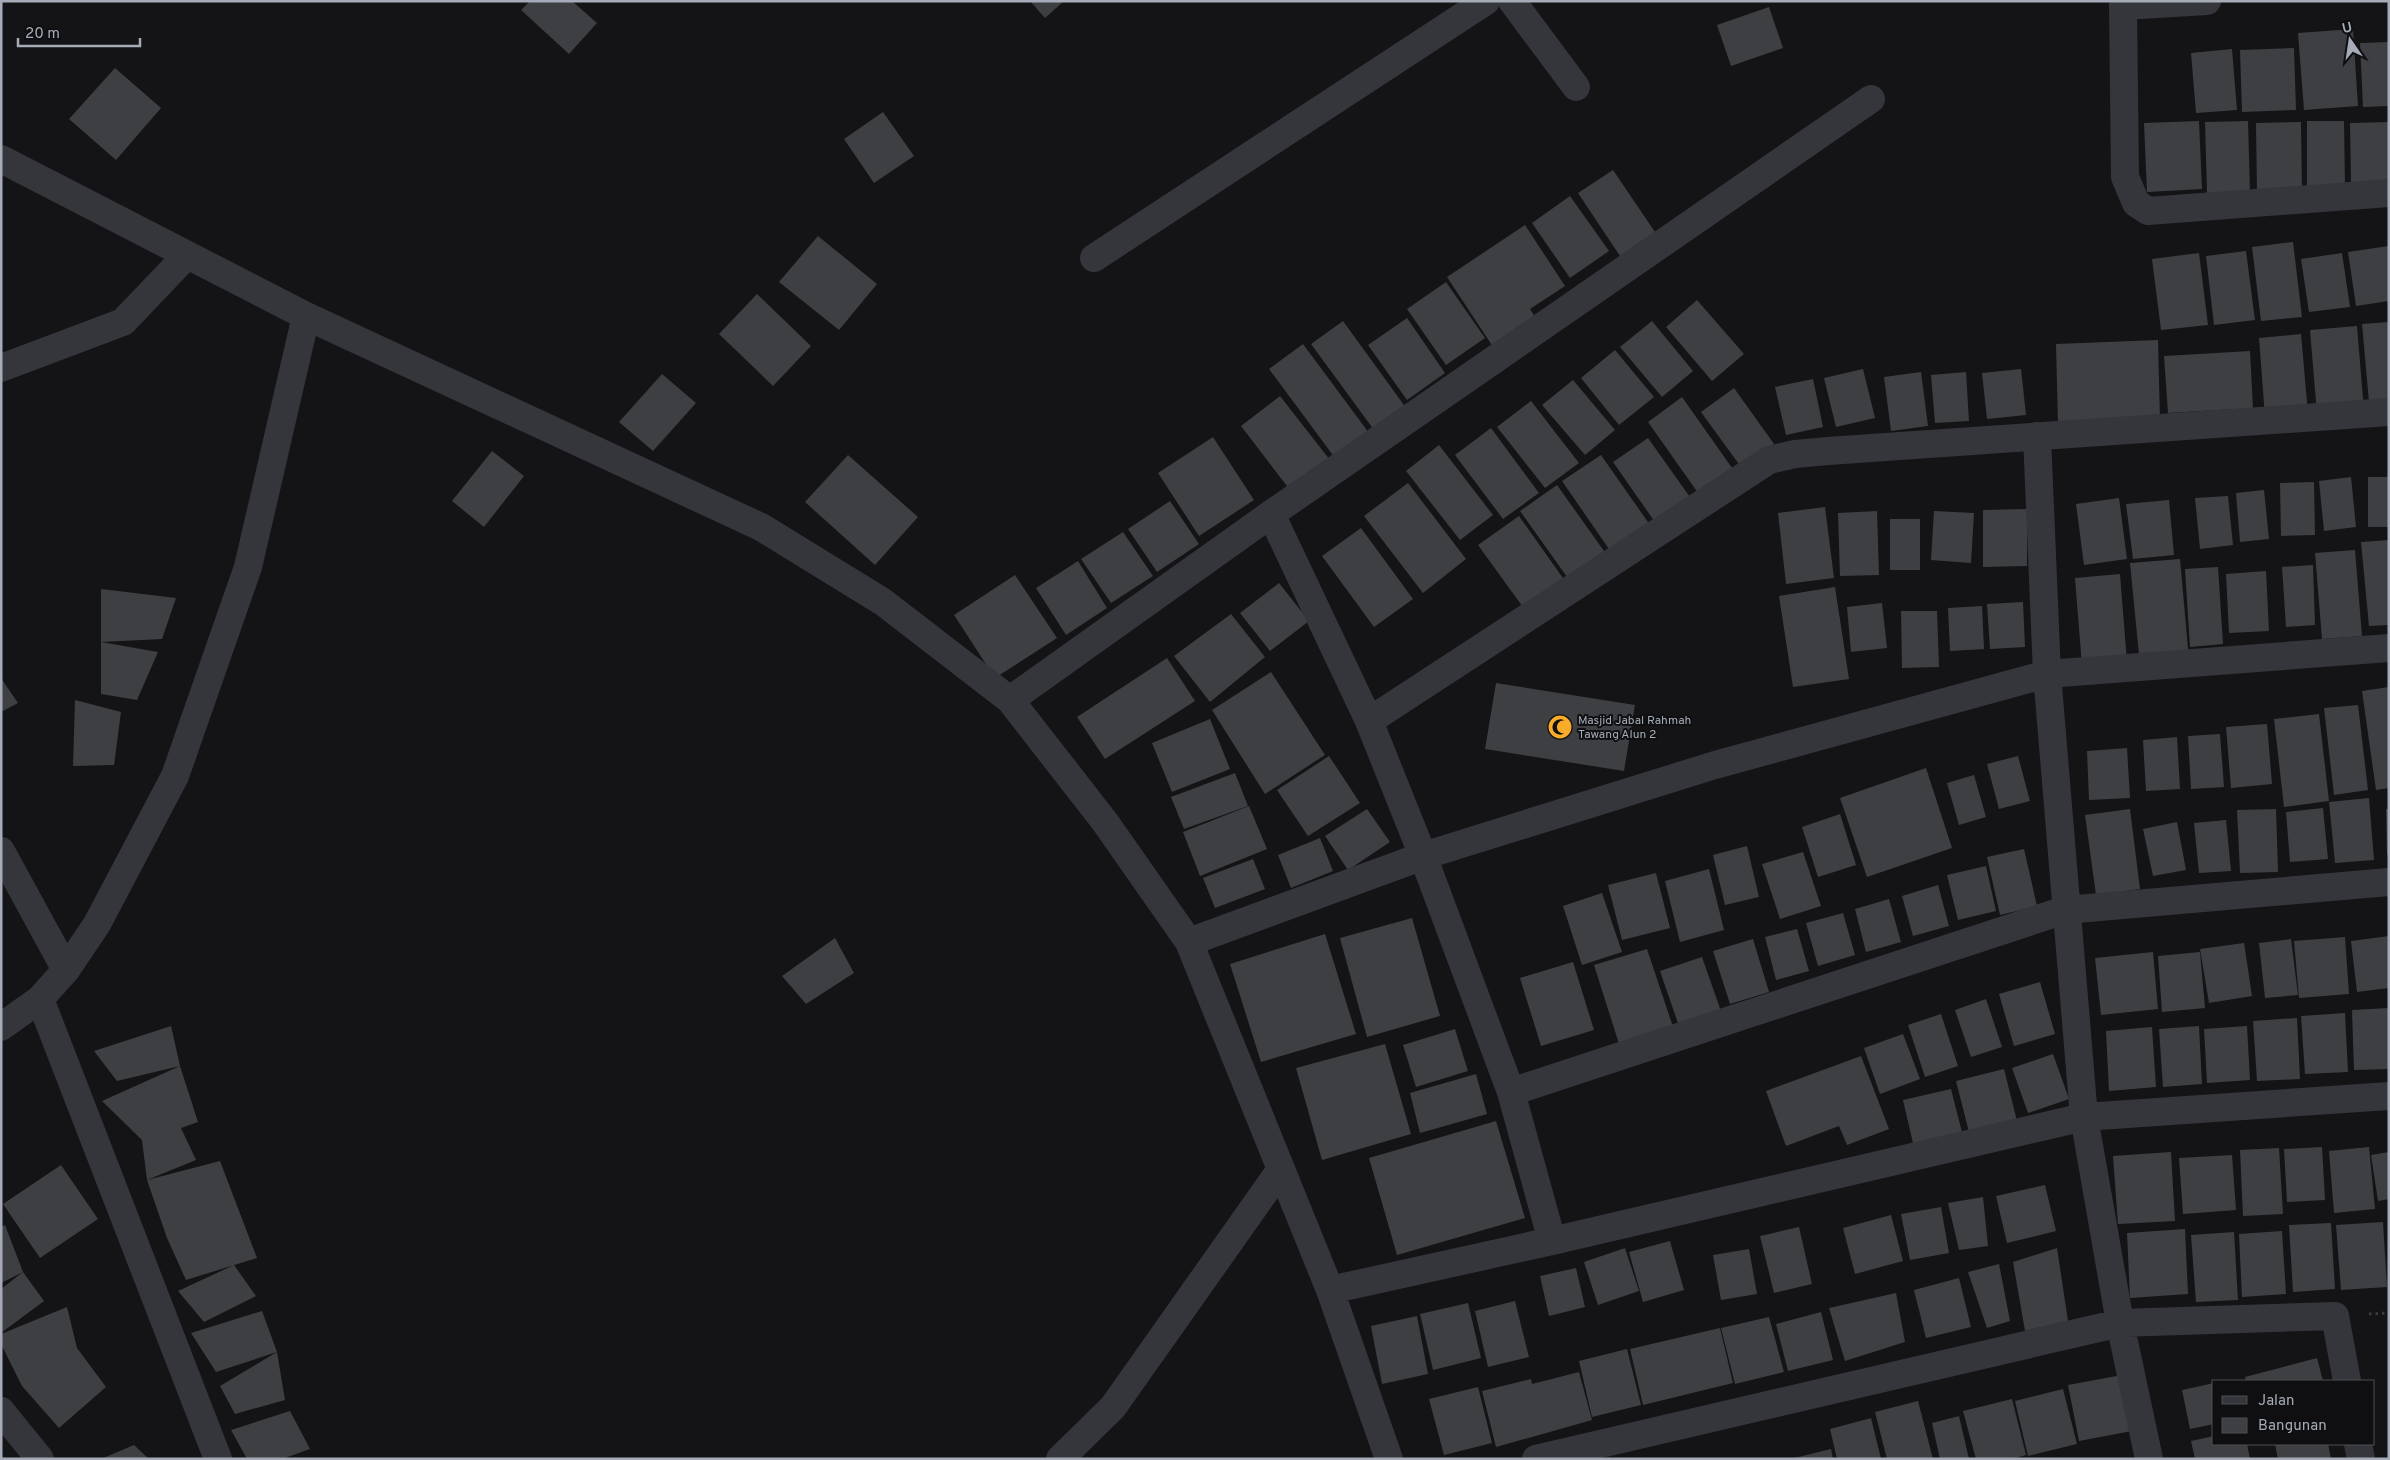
<svg xmlns="http://www.w3.org/2000/svg" width="2390" height="1460" font-family="Overpass,sans-serif">
  <rect width="100%" height="100%" fill="#141416"/>
  <!-- building -->
  <path fill="#3e3f43" d="M530 1H572L597 23 569 54 521 10Z
    M1030 1H1064L1045 18Z
    M1769 7 1783 48 1731 66 1717 25Z
    M2353 29 2358 106 2304 110 2298 33Z
    M2389 42V106L2363 107 2360 43Z
    M2294 48 2296 110 2242 112 2240 50Z
    M2232 49 2237 110 2196 113 2191 53Z
    M115 68 161 108 116 160 69 119Z
    M883 112 914 156 874 183 844 139Z
    M2199 121 2202 189 2147 192 2144 123Z
    M2248 121 2250 193 2207 194 2205 122Z
    M2307 121H2344L2345 186 2307 187Z
    M2301 122 2302 193H2257L2256 123Z
    M2389 122V183L2351 184 2350 123Z
    M1613 170 1655 232 1620 256 1578 193Z
    M1570 196 1609 251 1570 278 1532 223Z
    M1525 225 1565 286 1530 309 1540 325 1497 353 1447 277Z
    M818 236 877 284 839 330 779 282Z
    M2293 242 2302 317 2261 321 2252 247Z
    M2389 246V301L2356 306 2348 252Z
    M2246 251 2255 320 2214 325 2206 256Z
    M2199 253 2208 325 2161 330 2152 259Z
    M2342 253 2350 307 2309 312 2301 259Z
    M1446 282 1485 338 1446 365 1407 309Z
    M757 294 811 346 773 386 719 334Z
    M1697 300 1744 354 1712 381 1666 327Z
    M1407 318 1445 373 1407 400 1368 345Z
    M1343 321 1409 412 1377 434 1311 344Z
    M1652 321 1693 371 1662 397 1620 347Z
    M2389 322V400L2369 402 2362 324Z
    M2357 326 2364 411 2317 414 2310 330Z
    M2301 334 2308 413 2265 417 2259 338Z
    M2158 340 2160 420 2058 424 2056 344Z
    M1303 344 1369 433 1335 458 1269 369Z
    M1615 350 1654 397 1619 425 1581 378Z
    M2250 351 2253 408 2168 413 2164 356Z
    M1863 369 1875 418 1836 427 1824 378Z
    M2021 369 2026 415 1987 419 1982 373Z
    M1921 372 1928 426 1891 431 1884 377Z
    M1966 372 1969 421 1935 423 1931 375Z
    M662 374 696 403 653 451 619 422Z
    M1813 379 1823 427 1786 435 1775 387Z
    M1573 380 1615 430 1585 455 1542 405Z
    M1734 388 1774 444 1741 467 1701 412Z
    M1280 396 1330 460 1290 490 1241 426Z
    M1682 397 1737 475 1703 500 1648 422Z
    M1531 401 1579 463 1545 488 1497 427Z
    M1491 428 1539 493 1503 519 1455 455Z
    M1213 437 1254 500 1199 536 1158 473Z
    M1648 438 1692 500 1657 525 1613 462Z
    M1439 445 1493 515 1460 540 1406 471Z
    M492 451 524 476 484 527 452 501Z
    M848 455 918 517 875 565 805 502Z
    M1601 455 1650 525 1611 552 1562 481Z
    M2351 477 2356 527 2324 531 2319 481Z
    M2368 477H2389V527H2368Z
    M2314 482 2315 535 2281 536 2280 483Z
    M1408 483 1466 559 1423 593 1364 516Z
    M1557 485 1609 558 1572 584 1520 511Z
    M2264 490 2269 539 2240 542 2236 493Z
    M2228 496 2233 545 2200 549 2195 498Z
    M2119 498 2127 559 2084 565 2076 504Z
    M2169 500 2174 555 2133 559 2126 504Z
    M1170 501 1199 544 1157 572 1128 529Z
    M1825 507 1834 578 1786 584 1778 513Z
    M2027 509V566L1983 567V510Z
    M1877 511 1879 575 1840 576 1838 513Z
    M1934 511 1974 513 1971 563 1931 560Z
    M1519 516 1565 581 1525 610 1478 545Z
    M1890 519H1920V570H1890Z
    M1361 528 1413 599 1374 627 1322 556Z
    M1123 532 1153 576 1111 603 1081 559Z
    M2389 540V625L2369 626 2361 542Z
    M2355 550 2362 636 2322 639 2315 553Z
    M2180 559 2189 660 2140 665 2130 563Z
    M1078 561 1107 608 1066 635 1036 588Z
    M2313 565 2315 625 2286 627 2282 567Z
    M2218 567 2223 644 2190 647 2185 569Z
    M2266 571 2269 631 2229 633 2226 574Z
    M2120 574 2127 662 2082 666 2075 578Z
    M1015 575 1057 638 995 678 954 615Z
    M1279 583 1309 621 1270 651 1240 613Z
    M1835 587 1849 679 1793 687 1779 596Z
    M101 589 176 598 162 639 101 642Z
    M2023 602 2025 647 1990 649 1987 604Z
    M1882 603 1887 648 1851 652 1847 607Z
    M1982 606 1984 649 1950 651 1948 608Z
    M1901 611H1937L1939 667 1902 668Z
    M1231 614 1265 657 1210 702 1174 656Z
    M101 642 158 652 137 700 101 694Z
    M1167 658 1195 701 1105 759 1077 717Z
    M1271 672 1325 755 1265 794 1212 710Z
    M1 678 18 703 1 712Z
    M1496 683 1635 705 1624 771 1485 749Z
    M2389 687V788L2376 790 2362 691Z
    M75 700 121 712 114 765 73 766Z
    M2358 705 2368 790 2334 795 2324 708Z
    M2319 714 2329 801 2284 807 2274 719Z
    M1210 719 1230 769 1172 792 1152 743Z
    M2267 724 2272 784 2231 788 2226 727Z
    M2220 734 2224 787 2191 789 2188 736Z
    M2177 737 2180 789 2146 791 2143 740Z
    M2127 748 2130 798 2089 800 2087 751Z
    M1329 756 1360 803 1308 836 1277 790Z
    M2018 756 2030 801 1999 809 1987 764Z
    M1926 768 1952 848 1867 877 1840 798Z
    M1235 773 1248 806 1184 829 1171 797Z
    M1974 775 1986 817 1959 825 1947 783Z
    M2369 798 2374 860 2335 863 2329 802Z
    M1249 806 1267 849 1200 876 1183 832Z
    M2323 808 2328 859 2290 862 2286 812Z
    M1367 809 1390 842 1348 870 1325 836Z
    M2130 809 2140 889 2096 895 2085 815Z
    M2276 809 2278 872 2240 873 2237 810Z
    M2386 809H2389V855H2387Z
    M1840 814 1856 865 1818 877 1802 827Z
    M2226 820 2231 871 2199 873 2194 823Z
    M2177 822 2186 870 2153 876 2143 829Z
    M1320 838 1333 871 1291 888 1278 855Z
    M1747 846 1759 897 1725 905 1713 855Z
    M2024 849 2037 906 2000 915 1987 857Z
    M1803 852 1821 906 1780 919 1762 864Z
    M1253 859 1265 889 1215 908 1203 878Z
    M1986 866 1996 911 1958 920 1947 875Z
    M1709 869 1724 930 1680 942 1665 881Z
    M1656 873 1670 928 1622 940 1608 885Z
    M1938 885 1949 926 1913 936 1902 896Z
    M1602 893 1622 952 1582 965 1563 906Z
    M1889 899 1901 942 1866 952 1855 909Z
    M1843 913 1855 955 1818 966 1806 923Z
    M1412 918 1440 1016 1367 1037 1340 938Z
    M1797 929 1809 971 1776 980 1765 937Z
    M1325 934 1356 1034 1261 1062 1230 964Z
    M2389 936V988L2357 992 2351 941Z
    M2345 937 2349 994 2299 998 2294 941Z
    M835 938 854 973 806 1004 782 976Z
    M1753 939 1769 992 1730 1004 1713 951Z
    M2291 939 2298 995 2265 998 2259 943Z
    M2244 943 2252 996 2209 1003 2200 949Z
    M1647 949 1674 1030 1620 1047 1594 965Z
    M2153 952 2158 1009 2101 1015 2095 958Z
    M2200 952 2205 1008 2162 1012 2158 956Z
    M1702 957 1723 1017 1681 1032 1660 971Z
    M1573 962 1594 1030 1541 1046 1520 978Z
    M2040 982 2055 1034 2014 1046 1999 994Z
    M1986 999 2002 1047 1971 1057 1955 1010Z
    M2389 1008V1069L2354 1070 2352 1010Z
    M2345 1013 2348 1072 2305 1074 2301 1016Z
    M1941 1014 1958 1066 1925 1077 1908 1025Z
    M2297 1018 2300 1079 2257 1081 2253 1021Z
    M171 1026 180 1066 117 1081 94 1051Z
    M2199 1026 2202 1084 2163 1087 2159 1029Z
    M2247 1026 2250 1080 2207 1083 2204 1029Z
    M2152 1027 2156 1087 2109 1091 2106 1031Z
    M1455 1029 1468 1071 1416 1087 1403 1045Z
    M1903 1034 1920 1079 1880 1094 1864 1048Z
    M1385 1044 1411 1134 1322 1160 1296 1068Z
    M2053 1054 2069 1099 2028 1113 2012 1068Z
    M1861 1056 1889 1129 1847 1145 1839 1126 1786 1146 1766 1091Z
    M180 1066 198 1122 181 1128 196 1160 147 1180 142 1140 102 1101Z
    M2004 1069 2018 1125 1970 1136 1956 1081Z
    M1476 1074 1487 1114 1420 1133 1410 1093Z
    M1951 1089 1965 1144 1916 1156 1903 1100Z
    M1496 1121 1525 1218 1397 1255 1369 1158Z
    M2322 1147 2325 1200 2287 1202 2284 1149Z
    M2369 1147 2375 1209 2334 1213 2329 1151Z
    M2279 1148 2283 1214 2243 1216 2240 1150Z
    M2171 1152 2175 1221 2118 1224 2113 1156Z
    M2389 1152V1199L2378 1201 2371 1155Z
    M2232 1155 2236 1210 2183 1214 2179 1158Z
    M220 1161 257 1258 186 1280 167 1238 147 1180Z
    M61 1165 98 1219 40 1258 3 1204Z
    M2045 1185 2056 1231 2007 1243 1996 1196Z
    M1983 1197 1988 1246 1959 1250 1948 1203Z
    M1941 1207 1949 1253 1910 1260 1901 1214Z
    M1891 1215 1903 1261 1855 1274 1843 1228Z
    M2383 1222 2387 1287 2341 1290 2336 1225Z
    M2331 1223 2335 1289 2293 1292 2289 1225Z
    M5 1225 23 1272 1 1283V1227Z
    M1799 1227 1812 1284 1774 1293 1760 1236Z
    M2185 1229 2188 1294 2130 1298 2127 1233Z
    M2282 1231 2286 1294 2242 1297 2239 1234Z
    M2234 1232 2238 1300 2196 1302 2191 1235Z
    M1670 1241 1684 1290 1643 1302 1629 1252Z
    M1625 1248 1639 1291 1598 1305 1584 1262Z
    M2057 1248 2068 1321 2025 1331 2013 1262Z
    M1749 1249 1757 1294 1721 1300 1713 1255Z
    M1999 1264 2010 1321 1987 1328 1968 1272Z
    M234 1265 256 1296 204 1322 178 1291Z
    M1576 1268 1585 1307 1549 1316 1540 1276Z
    M23 1272 44 1301 1 1333V1289Z
    M1959 1278 1971 1327 1926 1338 1914 1290Z
    M1896 1293 1905 1342 1845 1361 1829 1308Z
    M1515 1301 1529 1357 1488 1367 1475 1311Z
    M1468 1303 1481 1358 1433 1370 1420 1314Z
    M67 1307 77 1348 106 1387 59 1428 22 1386 1 1344V1334Z
    M262 1311 277 1352 285 1400 235 1414 220 1386 277 1352 216 1372 191 1333Z
    M1821 1312 1833 1360 1788 1371 1776 1324Z
    M1417 1316 1428 1374 1382 1384 1371 1326Z
    M1769 1317 1784 1372 1735 1384 1721 1328Z
    M1720 1328 1733 1383 1643 1405 1630 1349Z
    M1627 1349 1641 1405 1592 1417 1579 1361Z
    M2317 1358 2323 1381H2246L2245 1377Z
    M1579 1372 1592 1420 1496 1447 1482 1391 1531 1379 1532 1384Z
    M2122 1375 2132 1431 2079 1441 2068 1385Z
    M2214 1383V1424L2190 1429 2182 1390Z
    M1478 1387 1492 1443 1444 1455 1429 1399Z
    M2063 1389 2077 1444 2028 1456 2015 1401Z
    M2012 1399 2026 1455 2012 1459H1976L1963 1411Z
    M1918 1401 1933 1459H1887L1875 1412Z
    M290 1411 310 1449 282 1459H247L231 1430Z
    M1959 1416 1969 1459H1940L1932 1423Z
    M1871 1418 1881 1459H1837L1830 1429Z
    M2214 1436V1444H2247L2250 1459H2195L2191 1441Z
    M2275 1444H2328L2331 1459H2278Z
    M134 1445 149 1459H101Z
    M1831 1449 1833 1459H1794V1458Z"/>
  <g fill="none" stroke-linecap="round" stroke-linejoin="round">
    <!-- path -->
    <path stroke="#3b3d42" stroke-width="3" stroke-dasharray="2.5 4" stroke-linecap="butt" d="M2369 1314 2389 1313"/>
    <!-- minor -->
    <path stroke="#35363b" stroke-width="28" d="M1512 1 1576 87
      M2123 1V6L2207 1
      M2123 6 2125 177 2136 203 2148 211 2389 193
      M1 159 306 316 761 527 883 602 1010 700 1271 514 1871 99
      M1094 258 1486 1
      M1 368 123 322 187 255
      M2037 436 2047 674 2084 1117 2389 1096
      M1271 514 1369 721 1769 460 1795 454 1828 451 2389 412
      M1010 700 1105 822 1189 942 1330 1290 1389 1459
      M1369 721 1423 856 1511 1092 2065 910 2389 882
      M1 851 66 970
      M1189 942 1423 856 1715 765 2047 674 2389 648
      M40 999 218 1459
      M1 1027 40 999 66 970 97 924 175 776 248 567 306 316
      M1511 1092 1552 1241
      M1330 1290 1552 1241 2084 1117 2120 1323 2149 1459
      M1 1411 40 1459
      M2358 1444 2361 1459
      M1060 1459 1113 1407 1281 1169
      M1536 1459 2120 1323 2335 1316 2347 1381"/>
  </g>
  <!-- icons -->
  <defs>
    <symbol id="mosque-disc" viewBox="-11 -11 22 22"><circle r="9.5" fill="#f9ac29" stroke="#0f0f11"/><path d="M3.5-4.9A6 6 0 1 0 3.5 4.9A5 5 0 1 1 3.5-4.9Z" fill="#111"/></symbol>
  </defs>
  <g fill-rule="evenodd">
    <use href="#mosque-disc" x="1546" y="713" width="28" height="28"/>
  </g>
  <g text-anchor="middle" stroke-width="4" stroke-linejoin="round" paint-order="stroke">
    <!-- poi labels -->
    <g font-size="12" fill="#a5acb7" stroke="#0f0f11" text-anchor="start">
      <text x="1578" y="724">Masjid Jabal Rahmah<tspan x="1578" dy="14">Tawang Alun 2</tspan></text>
    </g>
  </g>
  <!-- border -->
  <rect width="2390" height="1460" fill="none" stroke="#a5acb7" stroke-width="5"/>
  <!-- legend -->
  <rect x="2212" y="1380" width="162" height="65" fill="#0f0f11" stroke="#4b4e53"/>
  <rect x="2222" y="1396" width="25" height="8" fill="#35363b" stroke="#4b4e53"/>
  <text x="2258" y="1405" font-size="15" fill="#a5acb7">Jalan</text>
  <rect x="2222" y="1418" width="25" height="15" fill="#3e3f43" stroke="#4b4e53"/>
  <text x="2258" y="1430" font-size="15" fill="#a5acb7">Bangunan</text>
  <!-- north arrow -->
  <g transform="translate(2350 40) rotate(347)" stroke="#0f0f11" stroke-width="4" paint-order="stroke">
  <path d="M0-4L9 19L0 12L-9 19Z" fill="#a5acb7"/>
  <text y="-8" font-size="14" font-weight="bold" text-anchor="middle" fill="#a5acb7">U</text>
  </g>
  <!-- scale -->
  <path d="M18 38v8h122v-8" fill="none" stroke="#a5acb7" stroke-width="2.5"/>
  <text x="25" y="38" font-size="15" fill="#a5acb7" stroke="#0f0f11" stroke-width="4" paint-order="stroke">20 m</text>
</svg>
